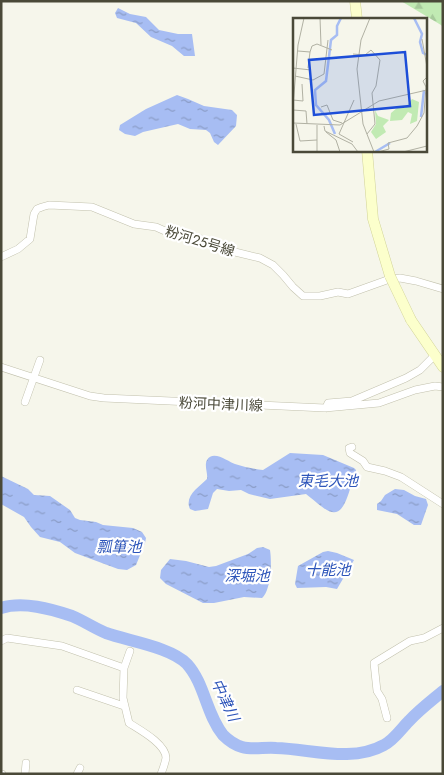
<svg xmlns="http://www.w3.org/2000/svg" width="444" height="775" font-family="Jost,'Noto Sans JP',sans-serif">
  <defs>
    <pattern id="forest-firs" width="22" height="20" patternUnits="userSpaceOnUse" patternTransform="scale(1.25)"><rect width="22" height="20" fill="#c1eab3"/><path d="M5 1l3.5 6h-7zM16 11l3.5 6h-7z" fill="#a7ca9b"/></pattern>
    <pattern id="water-ripples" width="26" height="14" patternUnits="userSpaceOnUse" patternTransform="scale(1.25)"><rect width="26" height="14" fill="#a7bdf3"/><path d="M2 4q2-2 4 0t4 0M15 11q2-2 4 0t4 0" fill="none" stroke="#8a9cc6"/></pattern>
  </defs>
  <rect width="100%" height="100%" fill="#f6f6eb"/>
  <!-- forest -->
  <path fill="url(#forest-firs)" d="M401 1H443V27L441 25Z"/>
  <!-- water -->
  <path fill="url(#water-ripples)" d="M118 8 130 14 146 17 159 30 178 34H192L195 56H184L172 46 151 37 136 23 117 18 115 13Z
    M177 95 188 99 204 106 232 110 237 115 236 126 218 145 214 142 210 133 206 130 190 129 178 124 143 132 135 136 125 134 119 130 120 125 146 109Z
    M290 453 323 455 354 468 356 470C355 477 351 483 350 489 339 527 328 511 306 494L270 499 249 494 241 490 229 491 217 489 213 493 208 509 195 511 190 509C184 496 199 487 207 479 208 473 204 466 207 460 213 449 229 462 235 464 244 467 254 469 263 470Z
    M1 476 28 489 34 495 50 496 70 510 75 518 80 520 96 522 103 525 133 528 142 532 146 538 145 543 136 565 127 570 118 569 75 553 60 542 40 537 31 527 24 517 1 504Z
    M395 489 404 490 415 496 426 499 428 505 421 525H414L397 514 377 510V504L381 501 385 495Z
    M263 547 270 550C272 562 271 591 262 598L244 597 214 603H203L166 584 160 578 161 570 170 559 186 561 209 567 216 566 248 554 257 548Z
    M328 551 337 553 354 560 337 589 326 587 297 588 295 584 298 566 323 552Z"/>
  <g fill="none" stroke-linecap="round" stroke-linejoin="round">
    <!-- river -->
    <path stroke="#a7bdf3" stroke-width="12" d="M1 608C23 601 51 609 72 616 84 621 94 628 106 633 128 641 171 647 187 664 205 684 206 714 223 735 228 740 235 745 242 747 252 750 265 747 276 748 311 749 352 763 384 745 394 740 401 729 409 721 419 710 431 701 443 691"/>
    <defs>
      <path id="street" d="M1 257 18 249 30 239 34 214 37 209 42 207 49 205 92 207 134 224 156 227 174 235 202 239 235 252 260 258 273 265 283 275 293 287 303 296H320L338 292 348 294 387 280 400 278 416 281 443 289
        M1 367 90 396 104 398 325 408 379 403 415 390 435 386 443 387
        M25 402 40 360
        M326 408 328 403 352 401 406 378 420 370 434 356
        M352 447 349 448 350 453 363 461 367 467 385 471 401 477 443 504
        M1 641 7 638 62 646 124 668 123 698 129 723C140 730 166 744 166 758 165 763 163 769 161 774
        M124 668 130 651
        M77 690 124 706
        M387 718 382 699 377 691 374 663 410 641 424 638 443 628
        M1 774H2
        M25 774 26 763
        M77 774 80 768"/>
      <path id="secondary" d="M355 1 357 19
        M367 150 373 219 390 276
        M411 320 443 367"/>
    </defs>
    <!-- street casing -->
    <use href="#street" stroke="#c2c1ad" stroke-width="8"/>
    <!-- secondary casing -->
    <use href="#secondary" stroke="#d1d397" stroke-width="11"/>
    <!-- street -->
    <use href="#street" stroke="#fff" stroke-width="7"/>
    <!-- secondary -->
    <use href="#secondary" stroke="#fcffcc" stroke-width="10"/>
    <defs>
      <path id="secondary-bridge" d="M390 276 411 320"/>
    </defs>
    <!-- secondary-bridge casing -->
    <use href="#secondary-bridge" stroke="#d1d397" stroke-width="11" stroke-linecap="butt"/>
    <!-- secondary-bridge -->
    <use href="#secondary-bridge" stroke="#fcffcc" stroke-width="10"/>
  </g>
  <g text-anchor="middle" stroke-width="4.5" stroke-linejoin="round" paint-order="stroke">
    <!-- street labels -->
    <g font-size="14" fill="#4a4938" stroke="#fff">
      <text transform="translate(200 241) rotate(17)" y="5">粉河25号線</text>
      <text transform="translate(221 404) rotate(2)" y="5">粉河中津川線</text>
    </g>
    <!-- water labels -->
    <g font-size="15" font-style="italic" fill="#2d55ba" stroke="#fff">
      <text x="328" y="486">東毛大池</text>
      <text x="119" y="552">瓢箪池</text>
      <text x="328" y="575">十能池</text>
      <text x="247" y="581">深堀池</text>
      <text transform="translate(225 700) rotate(65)" y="5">中津川</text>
    </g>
  </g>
  <!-- overview -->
  <g transform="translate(293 18)">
    <rect width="134" height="134" fill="#f6f6eb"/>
    <path d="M119 81 126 84 124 103 117 106 119 96 115 94 109 102 97 103 98 95 104 90H112ZM82 92 85 98 96 102 90 108 93 114 83 121 78 114 83 106Z" fill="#c1eab3"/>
    <path fill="none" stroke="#a7bdf3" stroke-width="2.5" d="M121 0 129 16 127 24 130 35 134 37M128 99 131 72M42 116 36 102 23 87 22 72 33 63 38 22 44 17V8L48 0M82 134 97 125"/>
    <path fill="none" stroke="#b1b1a3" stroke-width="1" d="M27 0 28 27M77 0 68 22 64 51 70 106 81 134M129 21 134 49M5 33 17 34 19 28 24 26 39 32M60 36 72 37 78 32 87 42 83 68 79 75 82 106 74 116M0 50 18 52M15 50 17 34M2 58 20 62 31 56 35 22M0 82 10 83 9 66M0 88 5 27 11 0M28 89 34 87 40 102 49 105M0 92 13 93 14 106M0 105 47 107 86 83 134 72M3 106 7 123 24 122M24 107V134M31 108 32 113 59 126 65 134M33 114 43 122 47 134M60 124 46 116 61 82M85 134 96 131 95 125 114 120 124 108 131 95 133 69 130 63 134 59M110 134 134 128"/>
    <path fill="#1d4ed8" fill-opacity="0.15" stroke="#1d4ed8" stroke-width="2.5" d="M112 34 117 88 21 97 16 42Z"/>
    <rect width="134" height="134" fill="none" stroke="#4a4938" stroke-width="2.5"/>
  </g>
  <!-- border -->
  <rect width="444" height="775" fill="none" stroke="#4a4938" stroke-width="5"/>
</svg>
